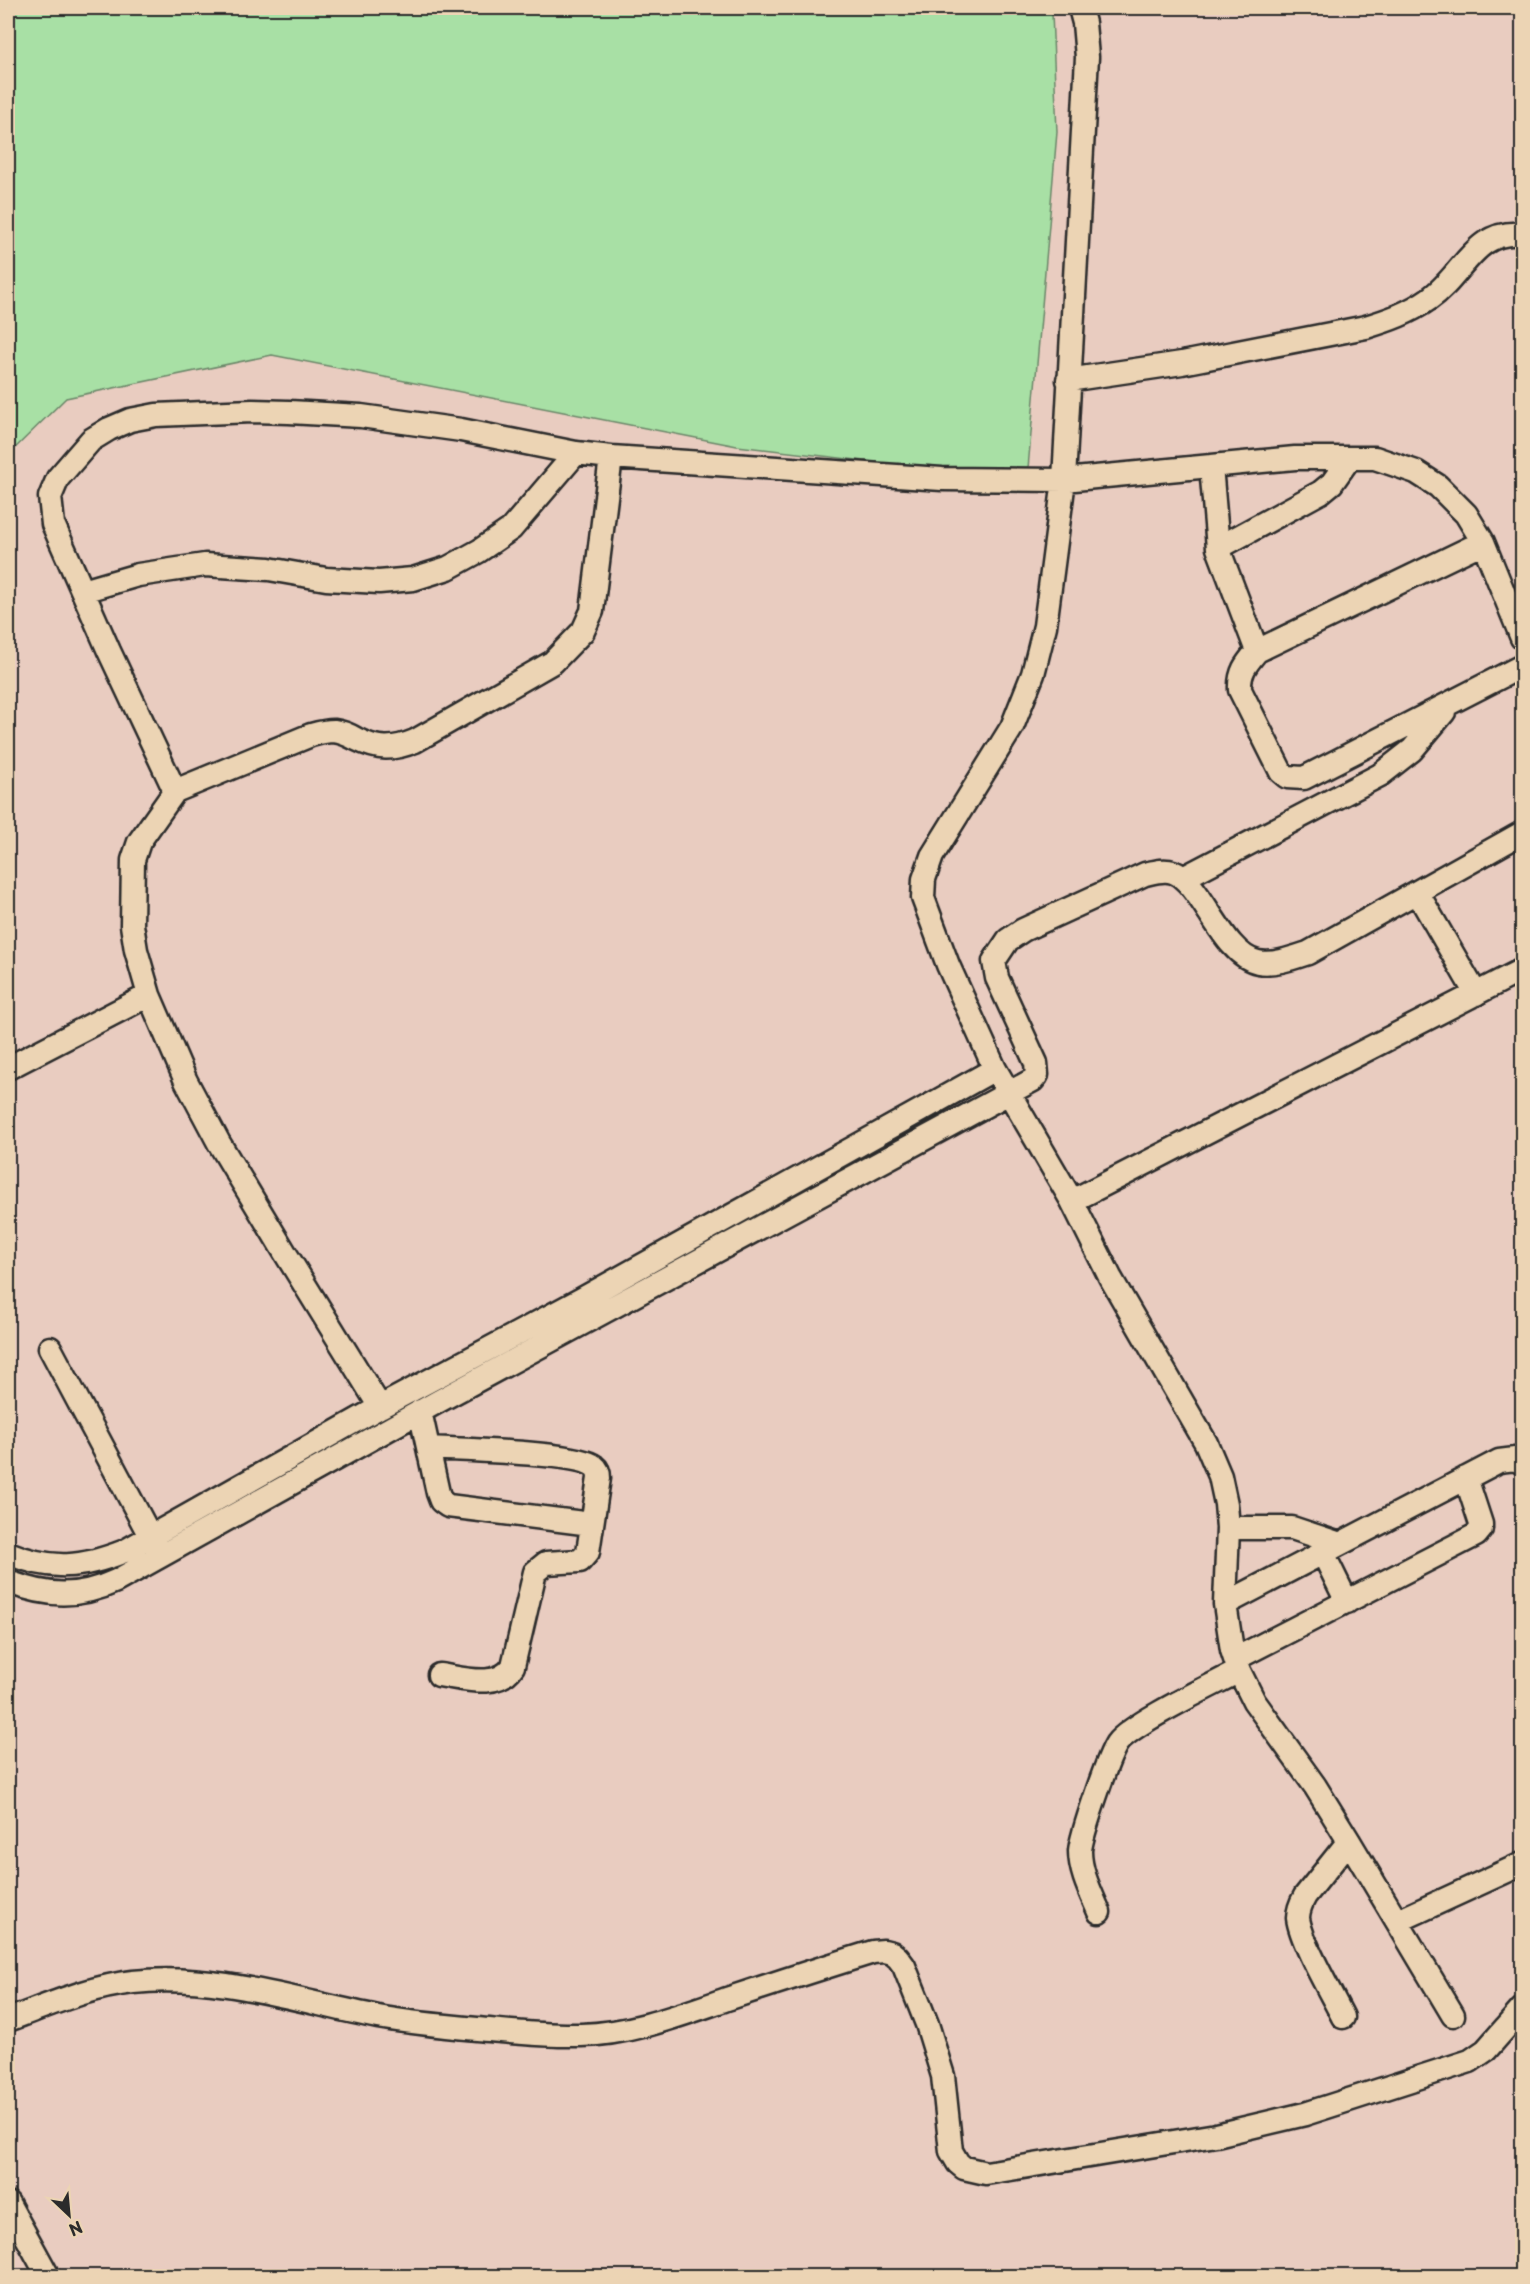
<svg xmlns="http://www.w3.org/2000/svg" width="1530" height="2284" font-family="'Playpen Sans',sans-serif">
  <rect width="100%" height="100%" fill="#e9ccc0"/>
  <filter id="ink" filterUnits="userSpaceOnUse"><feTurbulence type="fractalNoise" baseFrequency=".0167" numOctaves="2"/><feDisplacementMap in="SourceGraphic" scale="12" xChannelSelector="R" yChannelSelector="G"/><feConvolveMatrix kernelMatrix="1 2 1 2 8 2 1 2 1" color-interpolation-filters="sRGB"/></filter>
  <g filter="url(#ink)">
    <!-- green -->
    <path fill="#a8e0a5" stroke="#6a8668" stroke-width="1.5" d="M8 8H1048L1052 13 1057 132 1027 480 737 446 272 355 66 398 8 455Z"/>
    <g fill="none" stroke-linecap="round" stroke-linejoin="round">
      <defs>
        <path id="minor" d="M1080 8 1084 23 1087 57 1064 480 1045 626 1033 674 1012 727 932 856 924 879 923 898 948 965 995 1069 1072 1201 1110 1277 1206 1443 1220 1476 1226 1504 1228 1528 1225 1604 1232 1650 1239 1671 1254 1701 1315 1786 1349 1841 1453 2015
          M1068 380 1182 363 1366 327C1389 320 1409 313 1429 299 1464 275 1474 229 1522 234
          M1211 466 1218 548 1257 651
          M1483 542 1257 651C1246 664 1239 672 1240 690L1281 772 1287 777 1304 778 1522 666
          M1218 548 1321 492 1332 483 1349 459
          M83 591 138 575 205 565 269 569 326 579 379 582 413 579 448 568 479 551 511 529 576 453
          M175 791 109 651 53 524 50 497 58 478 91 440 109 429 130 420 156 415 252 411 289 412 361 416 461 430 576 453 611 457 942 479 1064 480 1295 458H1375L1416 472 1438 486 1466 514 1483 542 1522 638
          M1183 878 1380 775 1412 750 1444 712
          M1417 892 1476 994
          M8 1068 149 995
          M1072 1201 1522 970
          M50 1348 157 1549
          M380 1407 287 1256 219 1143 186 1081 149 995 136 950 132 925 133 860 139 842 175 791 311 735C318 733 326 731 334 731 342 732 349 735 356 739 378 750 393 750 415 741L553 662 583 631 592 611 611 457
          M420 1411 438 1493 441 1501 448 1506 591 1524
          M428 1448C455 1450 578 1452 594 1466 598 1469 599 1474 599 1478L588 1552 580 1561 546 1563 535 1572 513 1666C498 1690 462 1678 439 1675
          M1228 1528H1292L1340 1544
          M8 1553C52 1571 82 1568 125 1551L380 1407 582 1299 995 1069
          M1323 1553 1347 1602
          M8 1582C47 1596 77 1599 116 1581L439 1401 1033 1080 1037 1075 1036 1063 997 978 994 961 1008 940 1023 930 1145 874C1154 872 1164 869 1173 872 1202 882 1222 955 1258 962 1274 965 1293 958 1308 953L1522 833
          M1225 1604 1499 1461 1515 1459 1522 1463
          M1235 1659 1476 1535 1481 1529V1524L1466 1478
          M1099 1912C1091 1893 1080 1872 1080 1851 1081 1836 1108 1756 1117 1743 1132 1723 1213 1685 1239 1671
          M1398 1921 1522 1864
          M1343 2017C1331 1993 1301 1942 1298 1918 1298 1910 1301 1903 1305 1896L1349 1841
          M8 2020C49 2005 89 1987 133 1982 218 1973 296 2001 378 2017 411 2023 444 2026 477 2029 512 2032 547 2036 581 2035 632 2034 683 2014 730 1998 778 1982 825 1967 873 1952L884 1951 892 1953 898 1958 904 1966 927 2024 943 2076 951 2151 958 2163 964 2168 986 2173 1216 2135 1305 2114 1470 2061 1486 2050 1522 2009
          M8 2203 48 2276"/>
      </defs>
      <!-- minor casing -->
      <use href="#minor" stroke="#2b2b2b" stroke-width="27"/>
      <!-- minor -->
      <use href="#minor" stroke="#ecd4b4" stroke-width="22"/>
    </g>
  </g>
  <!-- margin -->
  <rect width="1530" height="2284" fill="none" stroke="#ecd4b4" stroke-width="30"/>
  <rect x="15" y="15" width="1500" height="2254" fill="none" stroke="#2b2b2b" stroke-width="2" filter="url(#ink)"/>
  <!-- north arrow -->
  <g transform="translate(69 2215) rotate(154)" stroke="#ecd4b4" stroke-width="4.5" paint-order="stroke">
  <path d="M0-4.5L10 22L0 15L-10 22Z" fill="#2b2b2b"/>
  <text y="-9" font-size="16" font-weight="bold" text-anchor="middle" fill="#2b2b2b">N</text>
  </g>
</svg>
